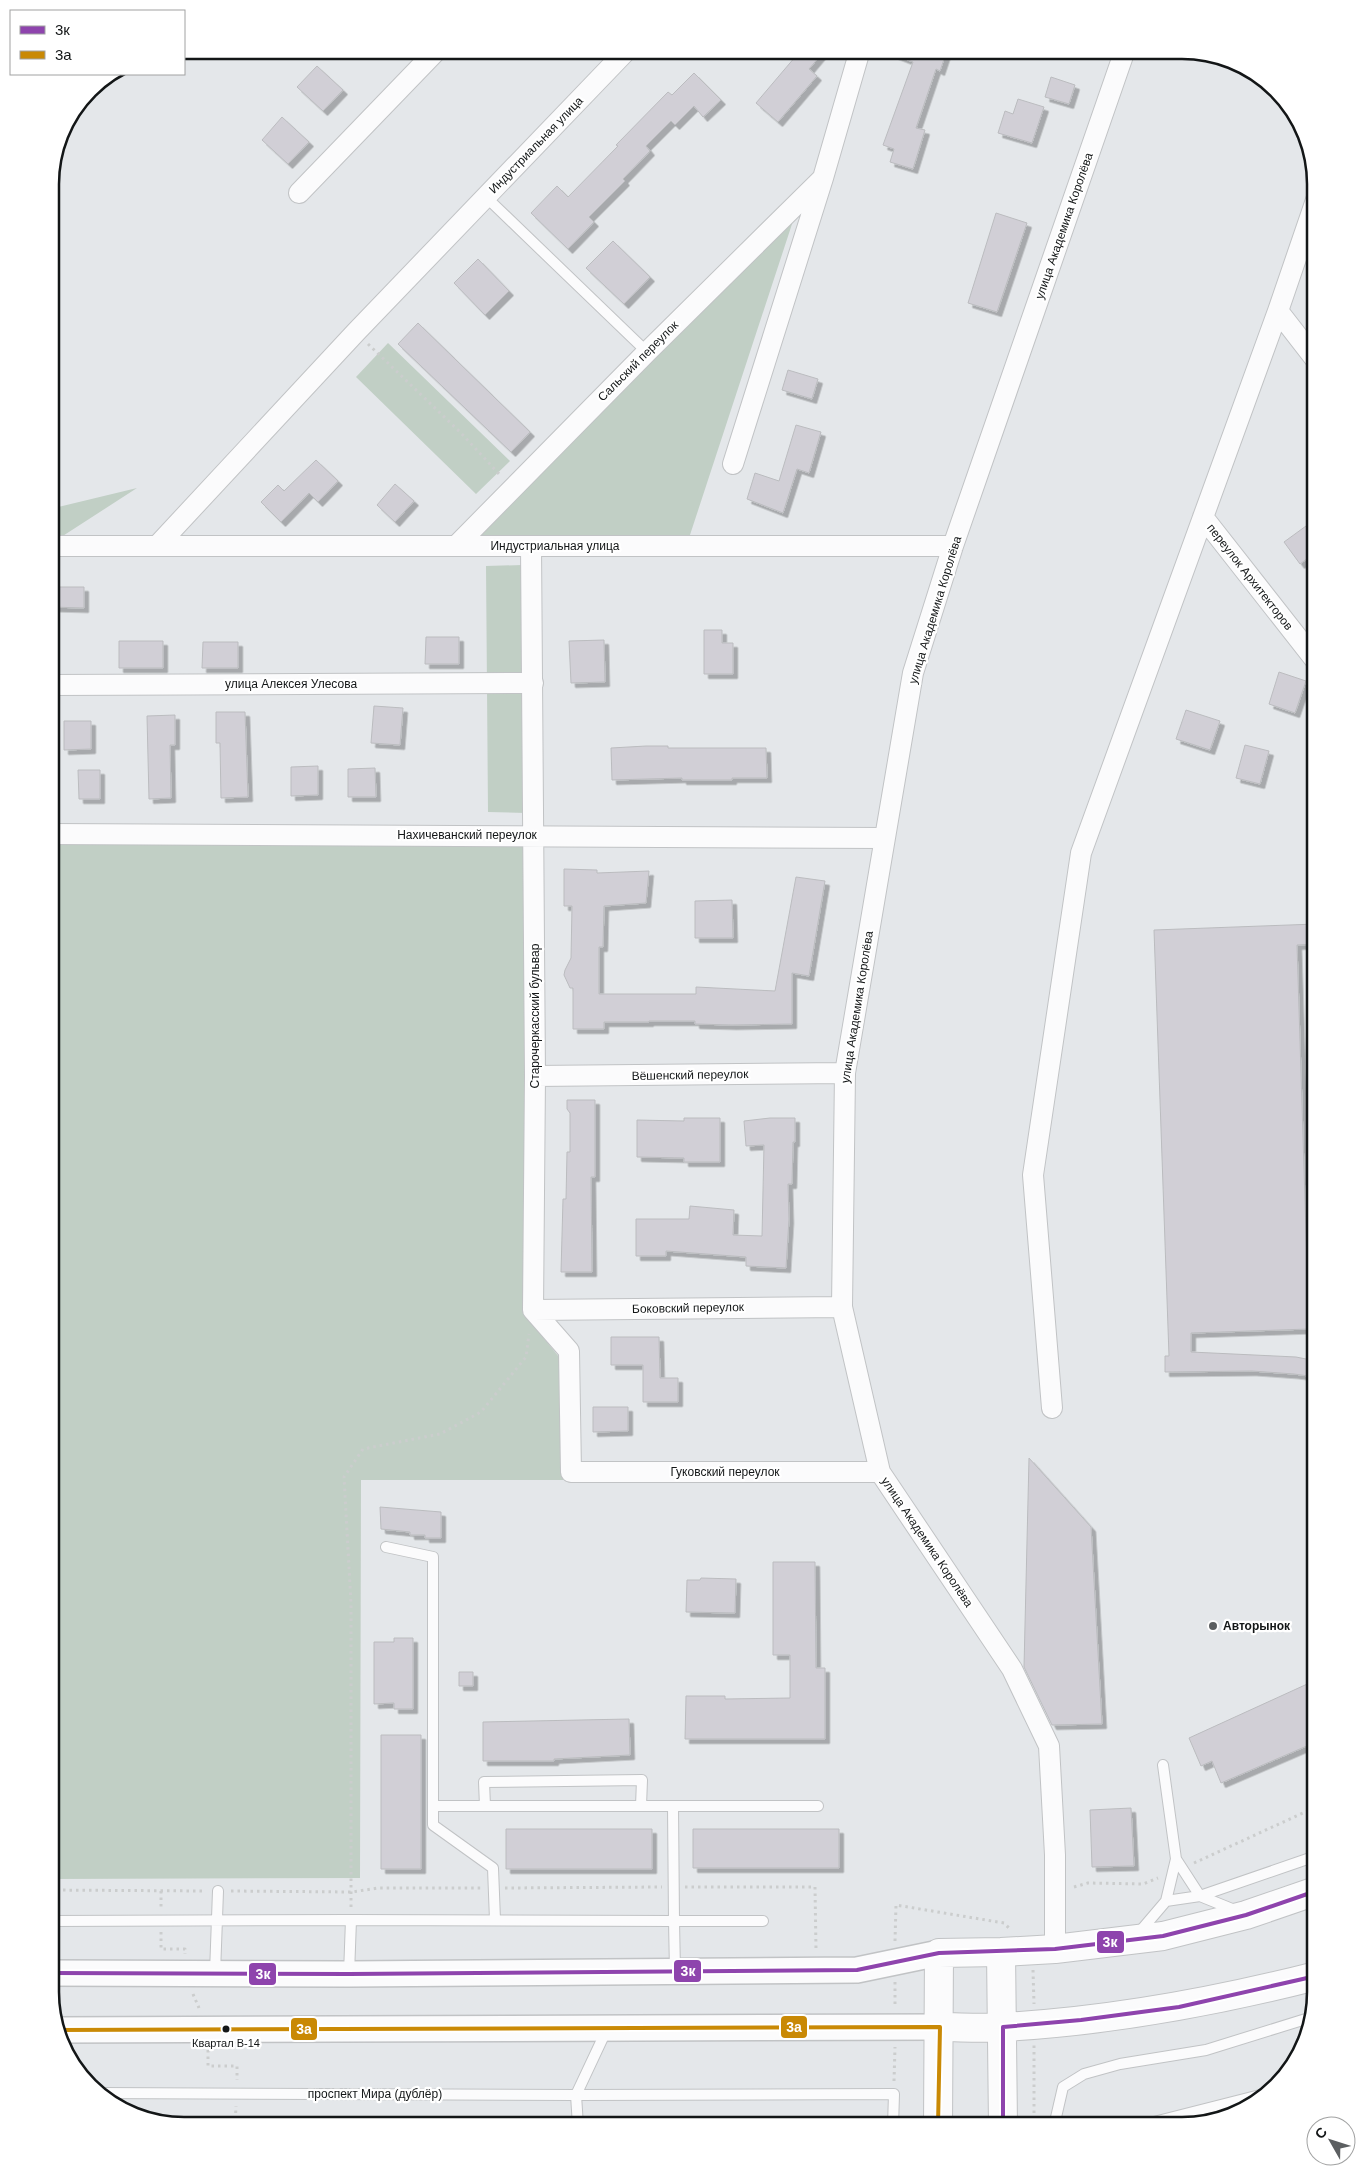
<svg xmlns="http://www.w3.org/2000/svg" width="1366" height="2176" font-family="Helvetica,sans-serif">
  <defs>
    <filter id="shadow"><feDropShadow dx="4.5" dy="4.5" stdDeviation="0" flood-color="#0004"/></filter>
  </defs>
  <rect width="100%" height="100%" fill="#e4e7ea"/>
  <!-- green -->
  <path fill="#c1cfc5" d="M789 217 792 224 688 541H479L478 534Z
    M388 343 510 461 476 494 356 377Z
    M137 488 55 541 50 539V509Z
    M522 565 526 813 488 812 486 566Z
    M50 840 526 842V1316L559 1357 563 1480H361L360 1878 50 1879Z"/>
  <!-- building -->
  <path fill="#d1cfd6" stroke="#bbbcbf" filter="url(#shadow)" d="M801 50H825L809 69 817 76 778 122 756 103Z
    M887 50H947L940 71 936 69 916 128 925 130 913 169 890 162 894 149 883 145 913 62 887 52Z
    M317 66 343 90 323 111 297 87Z
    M694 73 721 100 703 117 694 106 675 125 671 121 646 146 650 151 623 179 625 181 589 217 594 222 568 249 531 213 557 186 568 197 618 146 616 145 668 92 672 95Z
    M1051 77 1075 85 1069 104 1045 97Z
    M1018 99 1044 107 1032 143 998 133 1005 111 1013 114Z
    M282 117 309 142 288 164 262 140Z
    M996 213 1027 223 997 312 968 303Z
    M613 241 650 277 624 304 586 268Z
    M478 259 509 291 485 315 454 283Z
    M418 323 530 432 511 452 398 344Z
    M788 370 818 379 812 399 782 390Z
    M796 425 821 432 809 473 797 469 783 513 747 499 755 473 779 481Z
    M316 460 338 481 318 502 309 493 281 522 261 502 278 485 284 491Z
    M395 484 414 501 395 522 377 505Z
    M1306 526 1316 540V552L1300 564 1284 542Z
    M50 587H84V608L50 607Z
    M704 630H722V643H733V674H704Z
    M426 637H459V664H425Z
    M604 640 605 682 571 683 569 641Z
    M119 641H163V668H119Z
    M203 642H238V668H202Z
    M1279 672 1306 681 1295 713 1269 704Z
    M374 706 403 708 400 745 371 743Z
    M1186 710 1220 721 1210 750 1176 739Z
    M216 712H245L248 797 221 798 220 743H216Z
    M175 715V745H170L171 798 149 799 147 716Z
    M64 721H91V749L64 750Z
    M1245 745 1269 751 1260 784 1236 778Z
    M646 746H668V748H766L767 778H732V780H682V778L612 780 611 748Z
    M318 766V795L291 796V767Z
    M375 768 376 797H348V769Z
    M78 770H100V799H79Z
    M564 869 597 870V873L649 871 646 903 604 906 603 947H599V994H696V987L775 991 796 877 825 881 809 976 792 973V1024L732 1025 695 1024V1021H649V1022H604V1029H573V988H570L564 975 565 970 571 958 572 906H564Z
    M732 900 733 938H695V901Z
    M1316 924V944L1297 945 1309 1329 1191 1333V1352L1296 1357 1316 1361V1377L1294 1374 1252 1371 1165 1372V1356H1169L1154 930Z
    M567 1100H595V1177H591L592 1272H561L563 1199H566L567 1152H570V1113L567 1109Z
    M684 1118H720V1162H684V1158L637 1157V1120L684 1121Z
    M770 1118H795V1142H793L792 1184H788L789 1219 786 1268 746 1266V1257L666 1251V1256H636V1219H689L690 1206 734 1210 733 1235 762 1236 764 1145 746 1146 744 1121Z
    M611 1337H659L660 1378H678V1402H643V1365H611Z
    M593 1407H628V1431L593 1432Z
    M1029 1458 1091 1527 1102 1724 1052 1725 1024 1667Z
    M380 1507 441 1512V1538H425V1535H410V1532L381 1529Z
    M773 1562H815L816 1668H825V1739H685L686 1696H725V1699L790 1698V1655H773Z
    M701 1578 736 1579 735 1613 686 1612 687 1580H700Z
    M394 1638H413V1709H394V1703L374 1704V1642H394Z
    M459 1672H473V1686H459Z
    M1316 1680V1742L1221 1783 1212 1761 1201 1766 1189 1738Z
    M629 1719 630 1755 554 1759V1761H483V1722Z
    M381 1735H421V1869H381Z
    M1131 1808 1134 1866 1092 1867 1090 1810Z
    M506 1829H652V1869H506Z
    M693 1829H839V1868H693Z"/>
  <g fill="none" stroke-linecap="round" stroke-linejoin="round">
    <defs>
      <path id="service" d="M486 197 647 352
        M386 1547 433 1557V1825L493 1868 495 1920
        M1163 1765 1176 1859 1166 1901
        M433 1806H818
        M485 1806 484 1782 642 1780 641 1806
        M673 1806 674 1921H763
        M1176 1859 1200 1896 1237 1911
        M50 1921 351 1920
        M1137 1935 1166 1901 1200 1896 1316 1856
        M215 1973 218 1891
        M349 1974 351 1920 674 1921 675 1971
        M100 2093 576 2095 894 2094 893 2126
        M578 2126 576 2095 607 2029
        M1054 2126 1063 2087 1084 2074 1120 2064 1206 2050 1309 2018
        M1138 2126 1260 2095"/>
      <path id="minor" d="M299 193 437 50
        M1278 311 1316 360
        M733 464 823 178 860 50
        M1203 517 1316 661
        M50 546H953
        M157 546 356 332 627 50
        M456 546 647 352 823 178
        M531 546 535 1076 533 1310 569 1351 571 1472H880
        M50 685 533 683
        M50 834 884 838
        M535 1076 845 1073
        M533 1310 842 1307
        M1052 1408 1033 1175 1081 853 1278 311 1316 200
        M1055 1949V1855L1049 1746 1012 1669 880 1472 842 1307 845 1073 913 673 953 546 1125 50"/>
      <path id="tertiary" d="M50 1973 349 1974 857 1970 939 1953
        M59 2030 940 2027"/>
      <path id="secondary" d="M1001 1952 1003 2126
        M940 2027C961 2027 983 2029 1004 2027 1110 2021 1214 2002 1316 1976
        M938 2126 939 1953 1001 1952 1055 1949 1163 1936 1246 1915 1316 1891"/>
    </defs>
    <!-- service casing -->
    <use href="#service" stroke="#c1c3c5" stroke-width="12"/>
    <!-- minor casing -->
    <use href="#minor" stroke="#c1c3c5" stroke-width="22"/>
    <!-- tertiary casing -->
    <use href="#tertiary" stroke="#c1c3c5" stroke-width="28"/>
    <!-- secondary casing -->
    <use href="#secondary" stroke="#c1c3c5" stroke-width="30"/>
    <!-- path -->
    <path stroke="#cbcdcd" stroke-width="3" stroke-dasharray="2.5 4" stroke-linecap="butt" d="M368 344 461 433 500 475
      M1194 1863 1316 1807
      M685 1887H815L816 1950
      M1074 1887 1088 1883 1143 1884 1158 1878
      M505 1888 662 1887
      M50 1890 204 1891
      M161 1891V1908
      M231 1891 352 1892 378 1888H482
      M351 1907V1603L344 1477 363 1449 440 1434 481 1412 526 1357 529 1334
      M161 1932V1949H185V1954
      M895 1941 896 1905 1004 1923 1011 1930
      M1033 1970 1034 2004
      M895 1982V2008
      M193 1994 199 2008
      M208 2050V2066H237V2080
      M894 2081 895 2047
      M235 2126 236 2106
      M1034 2126V2045"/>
    <!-- service -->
    <use href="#service" stroke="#fbfbfc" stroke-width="10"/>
    <!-- minor -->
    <use href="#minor" stroke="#fbfbfc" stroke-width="20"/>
    <!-- tertiary -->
    <use href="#tertiary" stroke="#fbfbfc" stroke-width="25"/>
    <!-- secondary -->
    <use href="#secondary" stroke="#fbfbfc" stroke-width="28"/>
    <defs>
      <path id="bus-1" d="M50 1973 349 1974 857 1970 939 1953 1055 1949 1163 1936 1246 1915 1316 1891
        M1003 2126V2027L1081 2020 1179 2007 1316 1976"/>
      <path id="bus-2" d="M59 2030 940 2027 938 2126"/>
    </defs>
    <!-- bus-1 casing -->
    <use href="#bus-1" stroke="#fff" stroke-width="8"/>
    <!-- bus-2 casing -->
    <use href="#bus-2" stroke="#fff" stroke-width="8"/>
    <!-- bus-1 -->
    <use href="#bus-1" stroke="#8e44ad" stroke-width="4"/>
    <!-- bus-2 -->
    <use href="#bus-2" stroke="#c98905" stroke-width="4"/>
  </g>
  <!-- markers -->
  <circle fill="#5c5f61" stroke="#fff" stroke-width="2" cx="1213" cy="1626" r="5"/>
  <circle fill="#131617" stroke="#fff" stroke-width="2" cx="226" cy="2029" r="4.5"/>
  <g text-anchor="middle" stroke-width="4.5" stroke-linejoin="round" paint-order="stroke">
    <!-- bus labels -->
    <g font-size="11" fill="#131617" stroke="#fff">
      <text x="226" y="2047">Квартал В-14</text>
    </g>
    <!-- street labels -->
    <g font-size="12" fill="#131617" stroke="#fff">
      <text transform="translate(536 145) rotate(-46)" y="4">Индустриальная улица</text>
      <text transform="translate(1064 226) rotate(-71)" y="4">улица Академика Королёва</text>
      <text transform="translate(638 361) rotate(-45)" y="4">Сальский переулок</text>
      <text x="555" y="550">Индустриальная улица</text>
      <text transform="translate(1250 577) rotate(52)" y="4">переулок Архитекторов</text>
      <text transform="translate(935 610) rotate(-73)" y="4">улица Академика Королёва</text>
      <text x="291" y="688">улица Алексея Улесова</text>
      <text x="467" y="839">Нахичеванский переулок</text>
      <text transform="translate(857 1007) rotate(-81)" y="4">улица Академика Королёва</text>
      <text transform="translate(535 1016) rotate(-90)" y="4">Старочеркасский бульвар</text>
      <text transform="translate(690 1075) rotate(-1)" y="4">Вёшенский переулок</text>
      <text transform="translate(688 1308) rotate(-1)" y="4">Боковский переулок</text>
      <text x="725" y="1476">Гуковский переулок</text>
      <text transform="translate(927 1542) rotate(56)" y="4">улица Академика Королёва</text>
      <text x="375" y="2098">проспект Мира (дублёр)</text>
    </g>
    <!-- poi labels -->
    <g font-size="12" font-weight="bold" fill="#131617" stroke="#fff" text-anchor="start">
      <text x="1223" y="1630">Авторынок</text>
    </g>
  </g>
  <!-- crop -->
  <path d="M0 0H1366V2176H0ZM184 59H1182A125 125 0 0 1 1307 184V1992A125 125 0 0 1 1182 2117H184A125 125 0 0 1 59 1992V184A125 125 0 0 1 184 59Z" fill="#fff" fill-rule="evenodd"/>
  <path fill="none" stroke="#131617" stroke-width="2.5" d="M184 59H1182A125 125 0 0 1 1307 184V1992A125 125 0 0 1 1182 2117H184A125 125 0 0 1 59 1992V184A125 125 0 0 1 184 59Z"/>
  <g stroke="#fff" stroke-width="2">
    <rect x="1096" y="1930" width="29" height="24" rx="5" fill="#8e44ad"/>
    <rect x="673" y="1959" width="29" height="24" rx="5" fill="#8e44ad"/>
    <rect x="248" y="1962" width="29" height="24" rx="5" fill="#8e44ad"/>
    <rect x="780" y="2015" width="28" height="24" rx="5" fill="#c98905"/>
    <rect x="290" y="2017" width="28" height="24" rx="5" fill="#c98905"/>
  </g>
  <g font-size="14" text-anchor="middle" font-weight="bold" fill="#fff">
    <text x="1110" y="1947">3к</text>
    <text x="688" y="1976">3к</text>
    <text x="263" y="1979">3к</text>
    <text x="794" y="2032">3а</text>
    <text x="304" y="2034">3а</text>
  </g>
  <!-- legend -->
  <rect x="10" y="10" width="175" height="65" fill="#ffffff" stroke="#a1a2a2"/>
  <rect x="20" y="26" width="25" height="8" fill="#8e44ad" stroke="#a1a2a2"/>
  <text x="55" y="35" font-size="15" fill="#131617">3к</text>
  <rect x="20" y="51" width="25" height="8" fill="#c98905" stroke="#a1a2a2"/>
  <text x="55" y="60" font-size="15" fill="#131617">3а</text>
  <!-- north arrow -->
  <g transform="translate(1331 2141) rotate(309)"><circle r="24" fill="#ffffff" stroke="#a1a2a2"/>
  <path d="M0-4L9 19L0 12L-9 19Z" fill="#5c5f61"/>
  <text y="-8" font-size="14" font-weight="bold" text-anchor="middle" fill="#131617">С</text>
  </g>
</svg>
